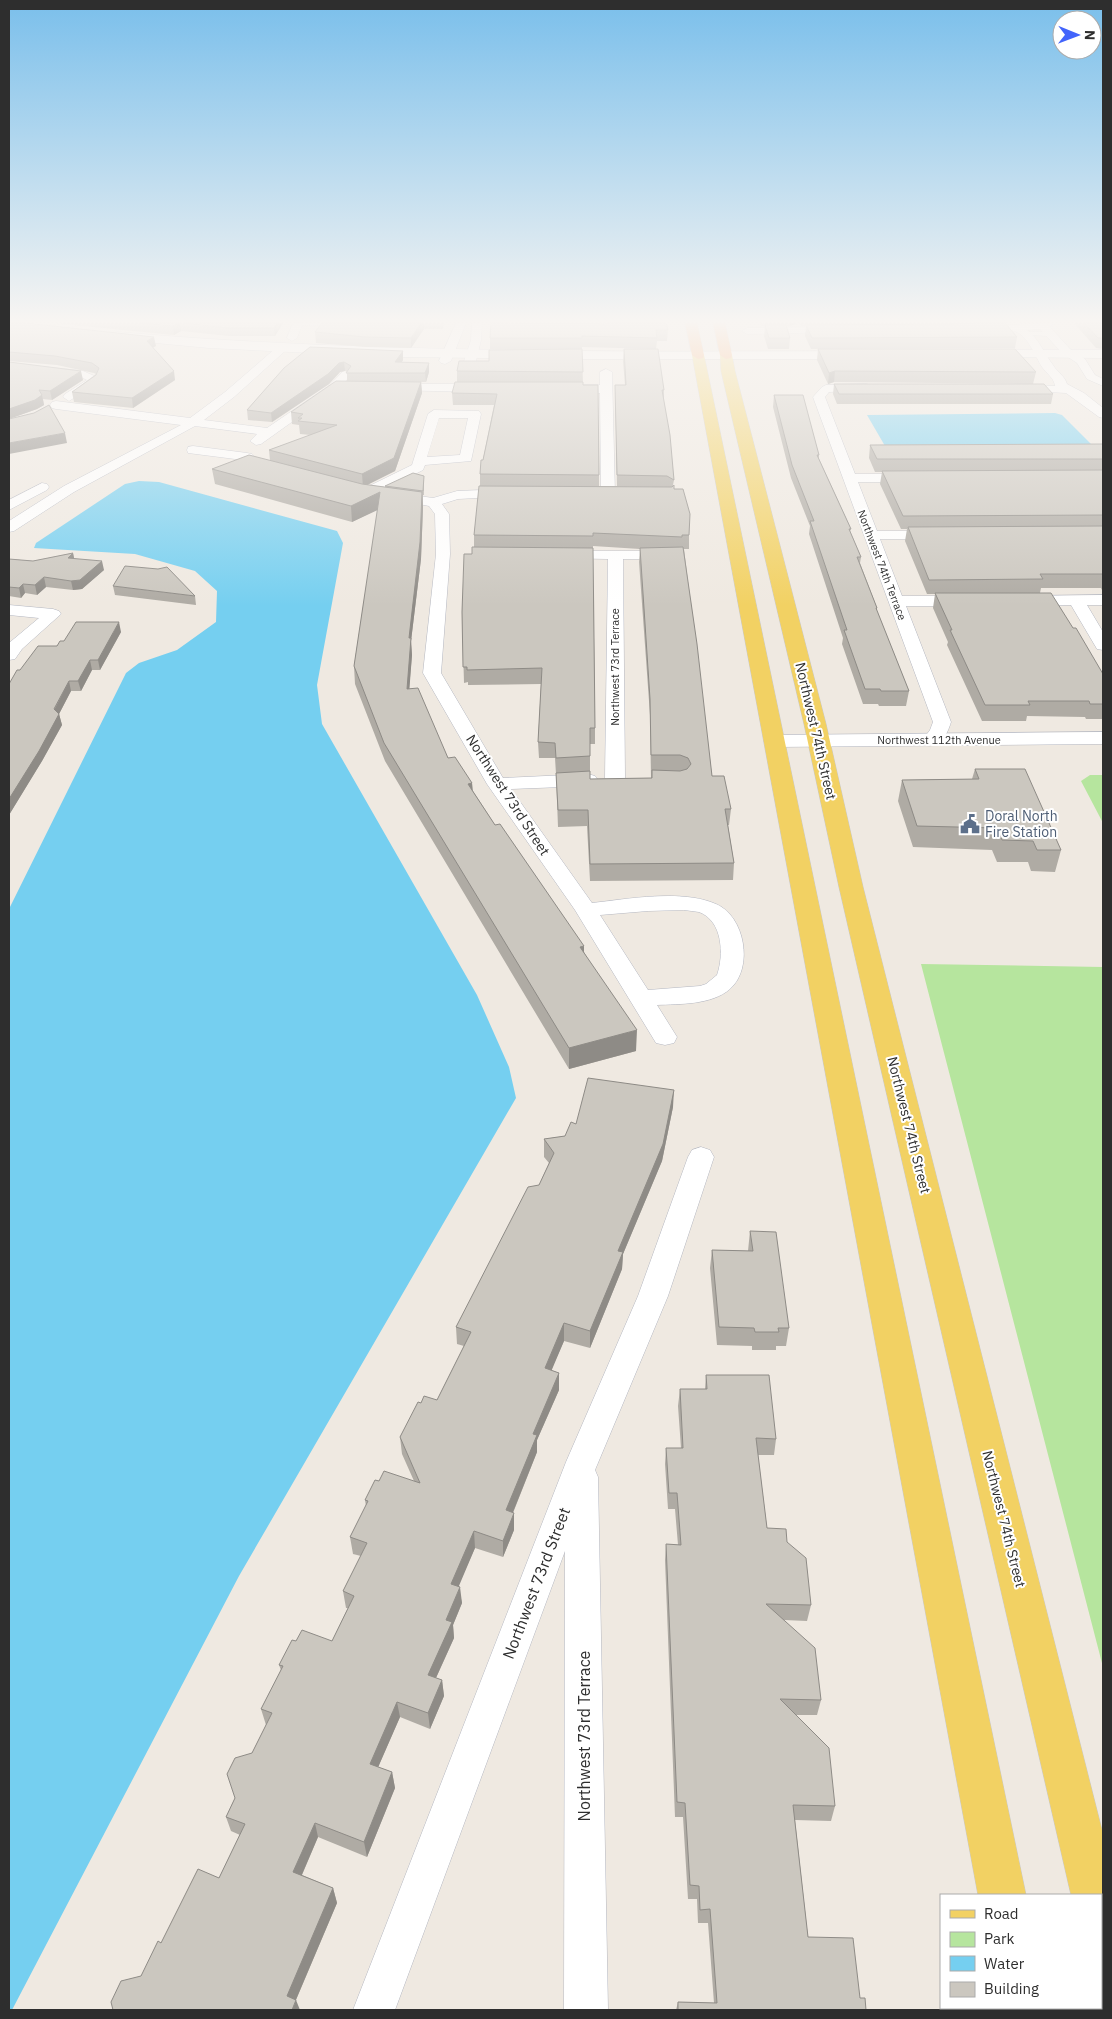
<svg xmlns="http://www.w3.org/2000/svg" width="1112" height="2019" font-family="'IBM Plex Sans',sans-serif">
  <rect width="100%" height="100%" fill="#efe9e1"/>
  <!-- green -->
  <path fill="#b6e59e" d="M1090 775H1103V823L1081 781Z
    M921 964 1103 967V1667Z"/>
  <!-- water -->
  <path fill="#75cff0" d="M1055 413 1062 415 1093 446H885L867 415Z
    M139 481 159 482 337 531 343 543 317 685 322 724 477 995 509 1067 516 1098 239 1576 12 2010H9V909L126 673 139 663 177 650 216 622 217 591 195 571 135 554 34 548 36 543 125 484Z"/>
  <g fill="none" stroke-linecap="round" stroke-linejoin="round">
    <defs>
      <path id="service" d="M296 323 335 324 337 325 335 326 298 325Z
        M1026 332H1050L1053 334 1050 336 1024 335Z"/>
      <path id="minor" d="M293 323H303L297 338 292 341 287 338Z
        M456 323H466L451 361 445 364 441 363 439 361Z
        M472 323H482L481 340 476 361 470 364 464 361 471 340Z
        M1054 323 1050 327 1070 349 1085 359 1095 375 1103 379V386L1087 379 1077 363 1062 353 1040 329 1027 330C1039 339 1044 353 1053 365 1057 372 1065 376 1067 384L1084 393 1103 408V418L1099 417 1066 393 1011 390 1009 388 1011 386 1015 384 1055 386C1054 378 1047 374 1042 367 1035 356 1028 335 1014 331 1001 327 982 338 972 329L977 326Z
        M838 327 843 330 842 332 747 334 742 331 747 328Z
        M281 346 285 347 286 349 285 351 234 397 204 420 267 428 330 385 344 370 348 369 354 372 338 389 261 444 256 445 250 441 257 434 195 426 74 492 14 531 9 532V521L64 486 181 425 56 409 52 408 50 405 52 402 56 401 190 418 225 392 277 347Z
        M9 363 83 371 99 378 96 384 69 401 63 397 65 394 87 380 81 377 9 369Z
        M606 369 612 372 615 495 608 499 601 495 600 393H565L559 389 565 385H600V372Z
        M390 384H484L490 388 484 392 386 390 384 388Z
        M867 384 871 386 873 388 871 390 829 392 825 397 855 474H914L921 478 914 482H858L877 531H939L944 532 946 535 944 538 939 539H880L902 596H967L973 598 975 601 973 604 967 606H906L951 722C947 735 940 749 924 745L922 741 930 730 933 722 813 397 822 387 826 385Z
        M434 410 479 411 481 414 471 461 425 465 423 470 369 497H359L357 494 359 491 412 465 428 414ZM439 418H468L460 455 427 457Z
        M193 446 247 453 252 454 260 462 277 466 279 469 272 473 250 468 243 460 188 453 187 450 188 447Z
        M42 483 47 484 49 487 47 490 9 510V500Z
        M510 489 515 490 517 493 515 496 458 499 442 504 449 514 450 554 441 673 503 778 588 774 595 776 598 780 595 784 588 786 511 789 592 903C628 899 682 889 716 904 745 916 754 968 730 989 712 1005 679 1004 657 1005L677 1037 674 1043 665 1045 656 1043 575 910 487 784 423 673 436 554 435 514 429 506 414 503 412 500 419 496 433 498 457 491ZM684 910C689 911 694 911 699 912 723 921 724 955 717 975L706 984 700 986 648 990 600 915 648 911Z
        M562 551H671L676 552 678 555 676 558 671 559H623L625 778 622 782 615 784 608 782 605 778 608 559 557 558 555 555 557 552Z
        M1103 595V605H1087L1103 632V650L1097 649 1071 605 1025 606 1019 604 1017 601 1019 598 1025 596Z
        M9 605 53 609 59 611 61 614 22 649 15 659 9 660V643L39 618 9 615Z
        M701 1147 710 1150 714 1157 668 1296 595 1470 598 1477 608 2010H564L565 1551 395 2010H353L566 1462 638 1296 688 1157 692 1150Z"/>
      <path id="tertiary" d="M117 332C362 353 608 352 854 351L860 355 854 359H577L393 357 209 348 113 339 111 336 113 333Z
        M984 350H1103V358L979 357 978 354Z
        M1103 732V744L775 747 767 746 764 741 767 736 775 735Z"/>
      <path id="primary" d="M698 351 704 355 1026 1895H978L692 355Z
        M726 351 732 355 735 371 826 724 863 887 1103 1834V1953L1101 1952V1895H1071L839 887 804 724 721 371 720 355Z
        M999 2008H1049L1050 2010H1000Z"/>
      <path id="motorway" d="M685 323H697L704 355 703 358 698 359 692 355Z
        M713 323H725L732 355 731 358 726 359 720 355Z"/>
    </defs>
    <!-- service casing -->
    <use href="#service" stroke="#b4b7c1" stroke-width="1"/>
    <!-- minor casing -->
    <use href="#minor" stroke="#b4b7c1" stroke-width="1"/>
    <!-- tertiary casing -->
    <use href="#tertiary" stroke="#b4b7c1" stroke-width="1"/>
    <!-- primary casing -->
    <use href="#primary" stroke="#c9c9c9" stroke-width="1"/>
    <!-- motorway casing -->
    <use href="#motorway" stroke="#c9c9c9" stroke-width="1"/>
    <!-- service -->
    <use href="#service" fill="#fff" fill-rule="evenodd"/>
    <!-- minor -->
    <use href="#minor" fill="#fff" fill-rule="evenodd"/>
    <!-- tertiary -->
    <use href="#tertiary" fill="#fff" fill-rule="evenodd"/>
    <!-- primary -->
    <use href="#primary" fill="#f2d163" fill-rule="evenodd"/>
    <!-- motorway -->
    <use href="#motorway" fill="#ffa35c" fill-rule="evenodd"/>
  </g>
  <!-- wall -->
  <path fill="#afaba4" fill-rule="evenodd" d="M9 323 156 346 153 347 175 380 133 408 74 402 72 392 96 374 94 373 57 365 9 361Z
    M53 323H283L275 336H229L181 331 174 335Z
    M322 323H444L443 329H424L411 348 366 347 316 343 315 332Z
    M554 323H599V324L668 330 667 341H657L656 349 582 347V349H490V338Z
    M760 323H797L790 326H786L790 338 789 349H768L764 336 765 326H761Z
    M799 323H1006L1017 337 1015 348 811 349 805 336 806 326H801Z
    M1074 323H1103V349L1096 348Z
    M582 349 583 385 599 475V486H617L615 385H625L623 361 624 349 664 390V401L674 480 673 485 689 535V549H684L712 776 731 809 729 825H728L734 863 733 880 590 881 587 826 558 827 556 774 555 758H539L538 742 541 684 468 685V682L464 683 462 612 472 554 474 547V535L480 486V474L494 405H453L452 393 457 382V371ZM593 546 640 549 639 562 650 715 651 778 590 779V744H595V728Z
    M818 349 1036 372 1033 384 834 382 828 384 817 360Z
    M403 351V360L402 362 429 363V372L426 382H421L422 393 395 471 367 485 385 487V486L424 480V495H423V507L421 559 411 641 412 655 409 689 448 758 472 783 473 791 495 825 584 952 636 1051 569 1069 385 761 355 684 354 666 378 509 352 522 215 484 212 469 270 461 269 450 311 435 300 434 299 425 292 424 291 412 347 381V372L345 371 340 372 329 384 272 422 248 420 247 410 284 368Z
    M9 362 83 380 52 400 43 399 44 405 37 409 9 419Z
    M834 384 1053 394 1051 404H837L833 394Z
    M774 395 819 455V459L851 529 850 531 861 557 860 563 877 608V612L909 691 906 706H879L878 704H863L842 644 843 638 809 534 810 526 791 478 773 407Z
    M1103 444V592L1101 588H1041L1040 593 1073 628 1103 674V719H1086L1085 717 1027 716 1026 721H982L947 645 948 642 933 608 935 594H927L905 541 907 529H901L880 484 882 472H875L869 458 870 445Z
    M73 553 74 558 104 570 82 589 73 590 46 587 37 595 25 593 21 598 9 596V559L33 561Z
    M113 586 195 596 196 605 115 595Z
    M121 632 100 670H92L81 691H71L59 714 62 725 42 761 9 815V684L20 670 64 641Z
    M975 769 1061 850 1055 872 1031 871 1028 862H997L992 850 913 847 898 801 902 780 972 779Z
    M673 1107 662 1161 623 1254 622 1269 590 1348 564 1341 551 1370 559 1373V1390L537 1440V1452L513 1513H514V1530L503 1557 475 1548 458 1586 462 1603 453 1625 454 1638 436 1678 442 1680 444 1696 430 1729 400 1717 378 1767 392 1772 395 1788 367 1857 318 1837 302 1875 333 1888 337 1903 296 2000 141 1976 161 1943 219 1878 240 1835 231 1831 226 1817 235 1798 252 1753 266 1725 261 1709 281 1670 279 1665 296 1641H332L348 1608H346L343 1591 361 1556 353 1554 350 1537 366 1506 365 1500 379 1481H414L402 1454 400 1437 421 1403 437 1400 464 1346 457 1344 456 1327 539 1185 549 1163 544 1157V1139L565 1136 576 1124Z
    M750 1231 789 1328 786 1346H776V1350H752V1346L717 1345 710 1268 712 1250 748 1251Z
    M706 1375 776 1439 774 1455H758L767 1528 787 1542 811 1605 807 1621 784 1620 821 1700 817 1715H795L835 1806 831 1821 795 1820 808 1937 860 1998 866 2010H676L678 2002 714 2003 708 1923H698L697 1899H688L683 1817H675L665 1560 666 1544 678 1545 675 1509H668L665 1464 666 1448H681L678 1406 680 1389H705Z"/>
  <!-- shaded-wall -->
  <path fill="#8e8b86" d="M179 323H180L181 331 174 335 173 326Z
    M277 323H283L275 336 274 328Z
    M421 323H424V329L411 348V338Z
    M790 323H797L790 326Z
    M154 337 156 346 148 350 147 341Z
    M403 351V360L395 371V362Z
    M344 362 345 371 340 372 329 384 272 422 271 413 339 363Z
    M429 363V372L426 382 425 373Z
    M81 371 83 380 52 400 50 391Z
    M174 371 175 380 133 408 132 398Z
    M835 371 834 382 828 384 829 373Z
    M421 382 422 393 395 471 363 487 362 474Z
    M42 395 44 405 37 409 9 419V409Z
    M65 433 67 443 9 454V443Z
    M380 492 382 508 352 522 351 506Z
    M422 492 423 507 421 559 411 641 412 655 408 707 407 689 409 638Z
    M73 553 75 563 68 558Z
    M102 561 104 570 82 589 73 590 71 581Z
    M44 577 46 587 37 595 35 585Z
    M23 584 25 593 21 598 19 588Z
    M119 622 121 632 100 670 98 660Z
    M90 660 92 670 81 691 78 681Z
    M69 681 71 691 59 714 62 725 42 761 9 815V799Z
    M472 783 473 802 468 784Z
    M584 946V966L580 947Z
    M637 1030 636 1051 569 1069V1048Z
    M674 1090 673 1107 662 1161 623 1254 622 1269 590 1348V1331Z
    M564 1323V1341L545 1386V1368Z
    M559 1373V1390L537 1440V1452L507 1527 506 1510 533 1434Z
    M514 1513V1530L503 1557V1541Z
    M474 1531 475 1548 453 1600 451 1584Z
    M460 1587 462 1603 453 1625 454 1638 430 1691 428 1675 446 1620Z
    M442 1680 444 1696 430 1729 428 1713Z
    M397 1702 400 1717 373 1779 370 1764Z
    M392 1772 395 1788 367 1857 364 1842Z
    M315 1823 318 1837 297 1886 293 1872Z
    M333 1888 337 1903 292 2009 287 1996Z
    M296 2000 300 2010H292Z"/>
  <!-- building -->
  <path fill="#cbc7bf" stroke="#8e8b86" d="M9 323H25L154 337 147 341 174 371 132 398 72 392 96 375 99 368 92 363 55 356 9 352Z
    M139 323H179L173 326Z
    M184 323H277L274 328H228Z
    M322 323H421L411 338 365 337 315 332Z
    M491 323 605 324 607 323H666L668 330H656L657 338 582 336V338H490Z
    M977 323H1005L1017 337 812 338 806 325 957 324Z
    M1084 323H1103V338H1098Z
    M765 325H786L790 338H769Z
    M310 347 403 351 395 362 429 363 425 373H346L351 366 344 362 339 363 328 374 271 413 247 410 284 368Z
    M582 349 583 372 457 371 459 361H489V350Z
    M624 349H658L664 390H662L670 435 674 480 667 476 617 475 615 385H626Z
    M818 349H1015L1036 372 835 371 829 373Z
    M9 362 81 371 50 391 39 390 42 395 35 400 9 409Z
    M336 381 421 382 394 458 362 474 269 450 337 425 298 421 302 418H298L303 414 291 412Z
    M455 382H583V385H598L599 475 480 474 481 460H483L497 394 452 393Z
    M834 384H1044L1053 394H839Z
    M774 395H803L819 455H817L851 529H849L861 557H857L877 608H876L909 691H881L880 689H865L844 630H847L810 521H814L792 465Z
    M49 405 65 433 9 443V419L34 413Z
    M1103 444V459H877L870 445Z
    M249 455 362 484 422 492 420 542 409 638H411L407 689 418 688 448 758 455 757 472 783 468 784 495 825 500 824 584 946 580 947 637 1030 569 1048 384 743 354 666 380 492 351 506 212 469Z
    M1103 470V515L903 516 882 471Z
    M413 473 424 476 423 491 385 486Z
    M674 485V489H683L690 514 689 535H682V537L593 533V536L474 535 479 486 672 487Z
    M1103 526V574H1040L1043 579 929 580 908 527Z
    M472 547 593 548 595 728H590V756L556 758 555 743 538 742 542 668 467 670V667H463L462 612 464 554H472Z
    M683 547 697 644 712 776H724L731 809H725L734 863 590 864 588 810H558L556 773 590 771V779L652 778V770L680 771 687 769 691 764 688 758 680 755H651L650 699 640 548Z
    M73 553 68 558 102 561 80 580 71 581 44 577 35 585 23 584 19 588 9 587V559L33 561Z
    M125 566 158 569 167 567 195 596 113 586Z
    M935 593H1051L1073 628H1076L1103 674V704H1090L1089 701H1028L1030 705H985L950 630H952Z
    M76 622H119L98 660H90L78 681H69L54 709 59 714 39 751 9 799V684L17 670H20L38 646H57L60 641H64Z
    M975 769H1025L1061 850H1037L1033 841 1002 840 997 828 917 826 902 780 979 779Z
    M588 1078 674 1090 663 1144 618 1251 623 1252 590 1331 564 1323 545 1368 559 1373 533 1434 537 1435 506 1510 514 1513 503 1541 474 1531 451 1584 460 1587 446 1620 452 1622 428 1675 442 1680 428 1713 397 1702 370 1764 392 1772 364 1842 315 1823 293 1872 333 1888 287 1996 296 2000 292 2010H113L111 2002 121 1981 141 1976 158 1941 161 1943 198 1869 219 1878 245 1824 226 1817 235 1798 227 1774 235 1758 252 1753 272 1713 261 1709 283 1666 279 1665 292 1640 296 1641 302 1630 332 1641 354 1596 343 1591 367 1543 350 1537 368 1501 365 1500 375 1480 379 1481 384 1471 420 1483 400 1437 418 1402 421 1403 424 1396 437 1400 471 1332 456 1327 528 1187 539 1185 554 1153 544 1139 565 1136 571 1122 576 1124Z
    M750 1231 776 1232 789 1328H778L779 1332H755L754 1328 719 1327 712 1250 753 1251Z
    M706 1375H769L776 1439 756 1438 767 1528 786 1529 787 1542 806 1558 811 1605 766 1604 815 1648 821 1700 780 1699 829 1748 835 1806 793 1805 808 1937 853 1938 860 1998H865L866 2010H678V2002L717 2003 710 1909 700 1910 699 1886 690 1885 685 1803 677 1802 666 1544 681 1545 677 1493H669L666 1448H683L680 1389H707Z"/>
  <!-- sky -->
  <linearGradient id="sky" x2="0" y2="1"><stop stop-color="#7abfeb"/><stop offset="0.53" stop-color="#f8f5f2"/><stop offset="1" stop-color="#f8f5f2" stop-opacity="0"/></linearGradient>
  <rect width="1112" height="606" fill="url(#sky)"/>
  <!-- icons -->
  <defs>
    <symbol id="civic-bare" viewBox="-9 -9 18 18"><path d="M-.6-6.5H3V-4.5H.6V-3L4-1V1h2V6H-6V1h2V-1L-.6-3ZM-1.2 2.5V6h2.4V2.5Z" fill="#5c6f8a" stroke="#fff" stroke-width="2.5" paint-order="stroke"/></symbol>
  </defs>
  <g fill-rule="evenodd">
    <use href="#civic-bare" x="956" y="810" width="28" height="28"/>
  </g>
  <g text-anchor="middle" stroke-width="4" stroke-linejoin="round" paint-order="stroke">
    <!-- far-street labels -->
    <g font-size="11" fill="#2e2e2e" stroke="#fff">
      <text transform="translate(882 565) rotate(69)" y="4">Northwest 74th Terrace</text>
      <text transform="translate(615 667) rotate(-90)" y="4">Northwest 73rd Terrace</text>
      <text x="939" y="744">Northwest 112th Avenue</text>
    </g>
    <!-- street labels -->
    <g font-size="14" fill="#2e2e2e" stroke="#fff">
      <text transform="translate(816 731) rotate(77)" y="5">Northwest 74th Street</text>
      <text transform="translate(508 795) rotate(57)" y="5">Northwest 73rd Street</text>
      <text transform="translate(909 1125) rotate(76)" y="5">Northwest 74th Street</text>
      <text transform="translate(1004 1519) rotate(76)" y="5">Northwest 74th Street</text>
    </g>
    <!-- service labels -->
    <g font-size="14" fill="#4e5e75" stroke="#fff" text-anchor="start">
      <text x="985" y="821">Doral North<tspan x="985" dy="16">Fire Station</tspan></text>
    </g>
    <!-- near-street labels -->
    <g font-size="16" fill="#2e2e2e" stroke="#fff">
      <text transform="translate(536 1583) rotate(-69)" y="6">Northwest 73rd Street</text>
      <text transform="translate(584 1736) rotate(-90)" y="6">Northwest 73rd Terrace</text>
    </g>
  </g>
  <!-- border -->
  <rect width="1112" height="2019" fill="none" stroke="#2e2e2e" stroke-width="20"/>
  <!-- legend -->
  <rect x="940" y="1894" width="162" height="115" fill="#ffffff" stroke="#ababab"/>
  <rect x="950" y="1910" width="25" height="8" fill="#f2d163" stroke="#ababab"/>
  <text x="984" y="1919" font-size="15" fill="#2e2e2e">Road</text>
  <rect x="950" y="1932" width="25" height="15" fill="#b6e59e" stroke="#ababab"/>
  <text x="984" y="1944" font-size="15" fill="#2e2e2e">Park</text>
  <rect x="950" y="1956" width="25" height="15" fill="#75cff0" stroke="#ababab"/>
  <text x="984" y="1969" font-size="15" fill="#2e2e2e">Water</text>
  <rect x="950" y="1982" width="25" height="15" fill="#cbc7bf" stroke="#ababab"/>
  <text x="984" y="1994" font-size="15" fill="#2e2e2e">Building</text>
  <!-- north arrow -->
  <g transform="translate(1077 35) rotate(91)"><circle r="24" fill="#ffffff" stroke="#ababab"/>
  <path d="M0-4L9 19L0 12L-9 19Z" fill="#4264fb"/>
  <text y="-8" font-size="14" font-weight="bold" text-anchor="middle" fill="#2e2e2e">N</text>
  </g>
</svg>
